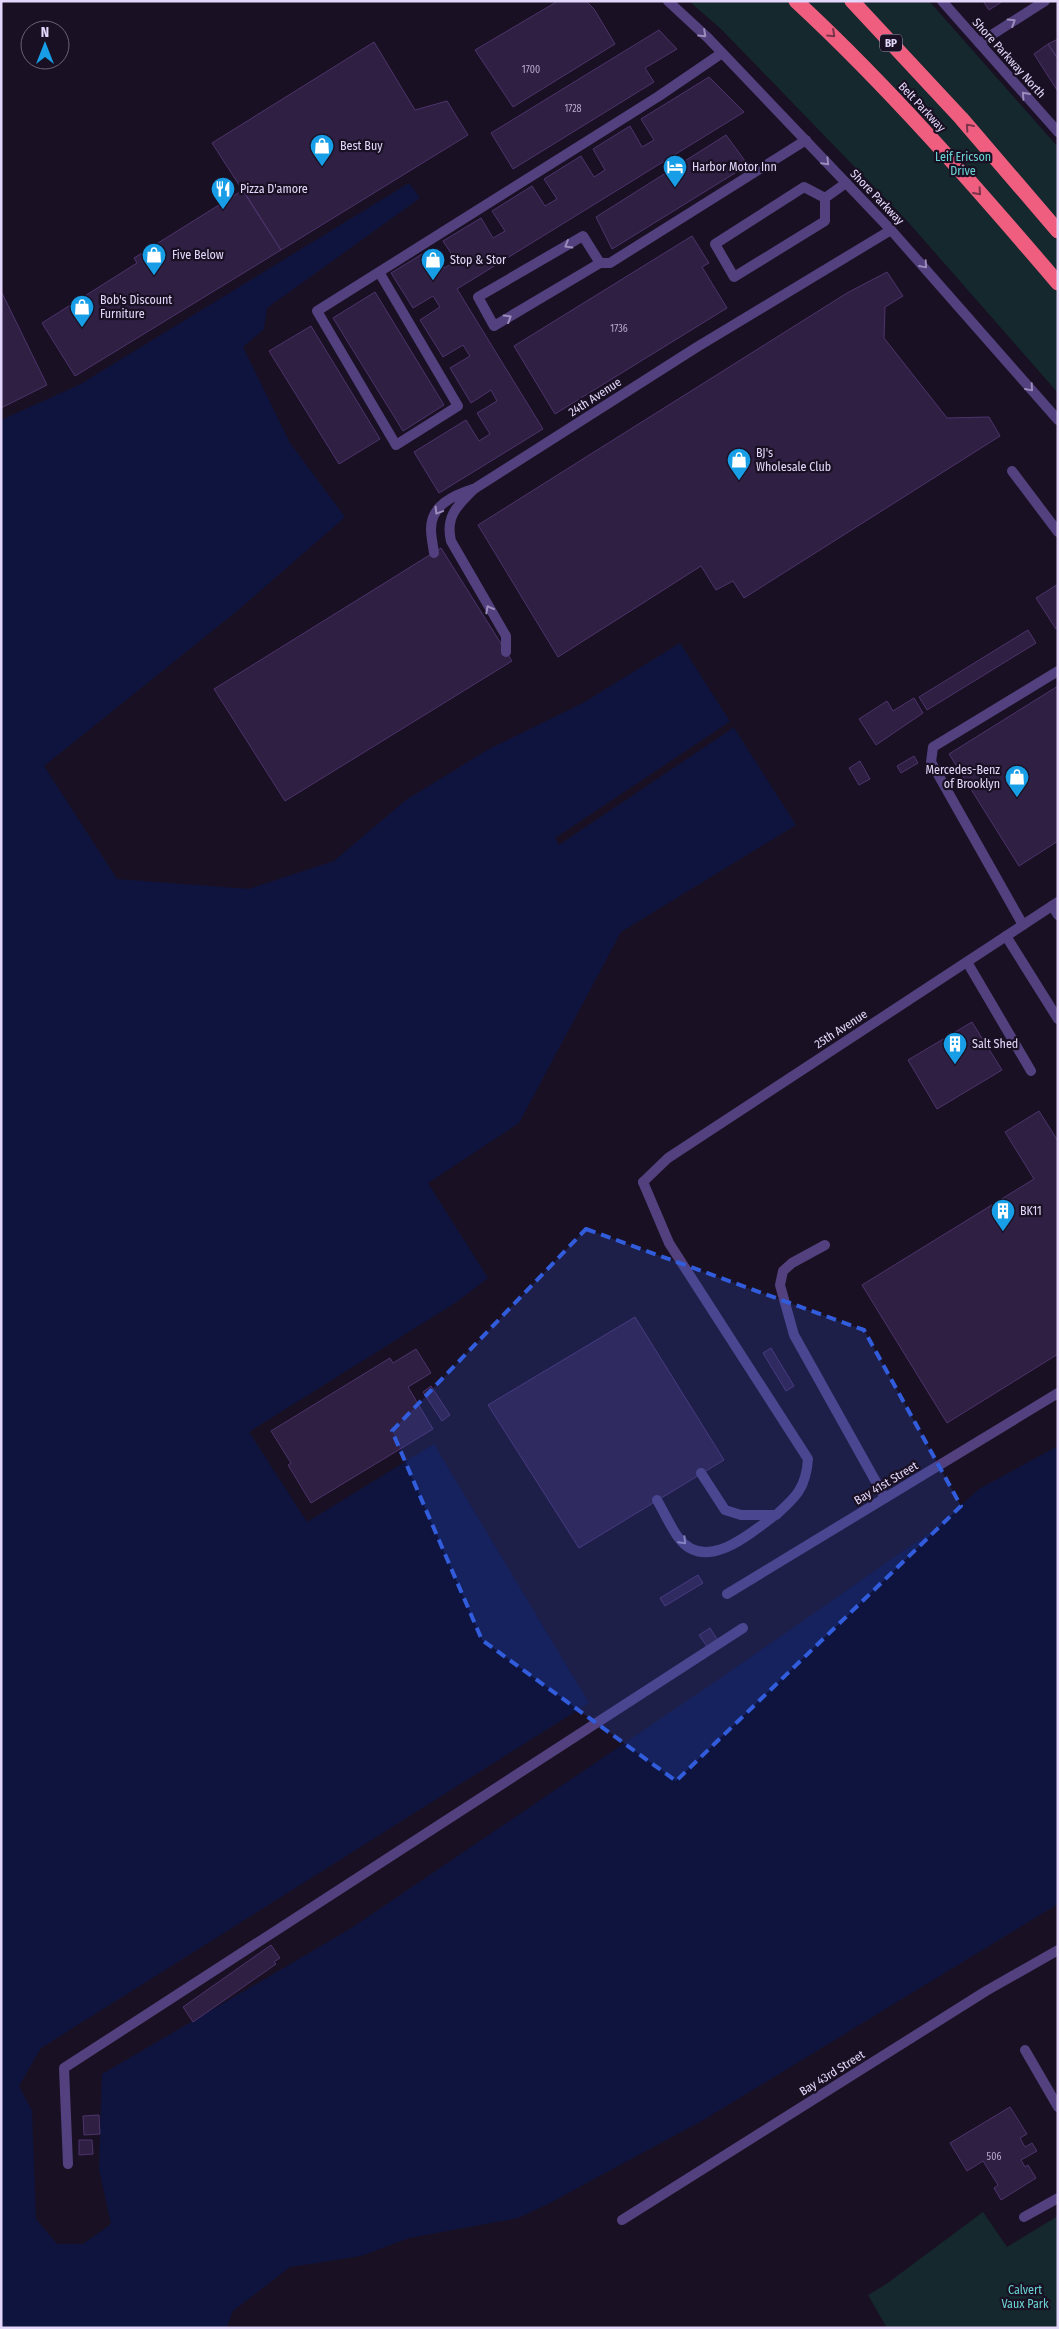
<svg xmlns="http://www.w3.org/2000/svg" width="1059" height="2329" font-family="'Fira Sans Condensed',sans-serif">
  <rect width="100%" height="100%" fill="#191123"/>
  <!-- green -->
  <path fill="#14282d" d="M689 1H929L1058 147V393L909 223 721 29Z
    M983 2212 1007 2247 1058 2216V2328H887L868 2295 885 2285Z"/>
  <!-- water -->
  <path fill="#0f143e" d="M409 183 420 198 267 308 264 329 243 347 290 443 345 517 237 611 44 766 117 879 249 889 334 861 406 800 489 749 583 703 680 643 796 825 621 932 519 1123 428 1183 488 1278 455 1303 249 1432 307 1522 434 1444 589 1703 41 2048 19 2086 32 2111 36 2219 57 2244H83L111 2224 99 2169 102 2074 350 1929 722 1677 932 1531 979 1489 1058 1446V1904L705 2119 548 2204 518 2218 409 2238 361 2256 290 2267 233 2311 226 2328H1V420L79 385Z"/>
  <!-- pier -->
  <path fill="#191123" d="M732 720 736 726 559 845 555 838Z"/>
  <!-- building -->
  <path fill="#2f1f42" stroke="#4d336c" d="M558 1H586L594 9 615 44 513 107 475 50Z
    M983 1H1003L989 10Z
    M659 30 677 49 645 68 654 82 513 169 491 133Z
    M1058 39V59L1048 44Z
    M374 42 415 110 447 101 468 135 281 250 212 143Z
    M1048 44 1058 59 1057 90 1034 54Z
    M709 77 744 112 457 289 543 429 439 493 414 452 466 420 479 441 490 434 477 413 497 401 491 390 471 403 450 368 470 356 463 345 443 357 420 320 440 307 433 296 413 308 391 273 432 248 444 268 456 261 443 241 481 218 493 238 505 231 492 211 532 186 545 206 557 199 544 179 581 156 594 177 605 170 593 149 630 126 642 147 654 140 641 119Z
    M726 135 748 165 612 249 596 217Z
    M243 190 281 250 75 376 42 323 137 263 134 258Z
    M692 236 709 263 702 267 727 308 555 414 514 346Z
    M887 272 903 296 885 307 884 338 947 418 989 417 1000 436 744 598 733 581 716 590 701 566 558 657 478 525 847 293Z
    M1 291 47 385 1 408Z
    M375 292 444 405 403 431 333 318Z
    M311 326 380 439 339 464 269 351Z
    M441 548 512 661 285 801 214 689Z
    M1058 584V628L1056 629 1036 598Z
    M1028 630 1036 643 927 710 919 697Z
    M1058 686V841L1019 866 949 754Z
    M914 698 923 713 876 745 859 719 887 701 893 711Z
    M914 756 918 763 901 773 897 766Z
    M860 761 870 779 859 785 849 768Z
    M972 1022 1002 1070 937 1109 908 1060Z
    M1039 1111 1058 1141V1354L947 1423 862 1285 1034 1179 1005 1132Z
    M635 1317 724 1460 579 1548 488 1405Z
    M771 1348 794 1386 786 1391 763 1353Z
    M416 1349 431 1373 408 1387 433 1429 311 1503 288 1465 291 1463 271 1431 390 1358 393 1363Z
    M431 1386 450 1415 442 1421 423 1392Z
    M698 1575 703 1583 665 1606 660 1598Z
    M710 1628 719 1642 708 1648 699 1635Z
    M271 1945 280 1958 274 1962 276 1964 193 2022 183 2007Z
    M1010 2107 1027 2134 1020 2138 1025 2147 1032 2143 1037 2151 1021 2160 1025 2167 1028 2165 1036 2178 1001 2200 994 2188 998 2185 983 2161 967 2171 950 2143Z
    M99 2115 100 2134 84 2135 83 2116Z
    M79 2140H92L93 2154 79 2155Z"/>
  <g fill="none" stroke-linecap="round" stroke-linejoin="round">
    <!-- lane -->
    <path stroke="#52417e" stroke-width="10" d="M804 187 825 198V221L734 277 715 244Z
      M825 198 846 183
      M600 263 583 236 478 297 494 326 600 263H610L806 140
      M379 272 458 406 396 445 317 311 659 96 722 53
      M1012 471 1058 532
      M474 489C458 505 445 516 451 541L506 636V652
      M434 553C433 545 431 537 431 529 431 505 454 495 473 489
      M1052 906 1058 915
      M1023 925 931 762 933 747 1058 671
      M1006 936 1058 1019
      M967 962 1031 1071
      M643 1182 669 1243 808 1459C806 1488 796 1497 776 1515H741L725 1510 701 1473
      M825 1245 792 1263 783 1271 780 1285 794 1335 885 1498
      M657 1500C664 1512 670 1526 678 1537 705 1574 749 1534 774 1516
      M68 2164 64 2068 743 1628
      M622 2220 986 1991 1058 1950"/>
    <!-- street -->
    <path stroke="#52417e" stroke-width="10" d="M668 1 708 38 891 230 1058 420
      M942 1 1058 132
      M979 43 1045 1
      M474 489 697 347 891 230
      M643 1182 668 1158 1058 902
      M727 1594 1058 1393
      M1025 2050 1058 2107
      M1024 2217 1058 2198"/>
    <!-- highway -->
    <path stroke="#ef5e7f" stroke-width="15" d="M796 1C890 88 975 186 1058 283
      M852 1 961 118 1058 231"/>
  </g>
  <!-- one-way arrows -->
  <defs><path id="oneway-chevron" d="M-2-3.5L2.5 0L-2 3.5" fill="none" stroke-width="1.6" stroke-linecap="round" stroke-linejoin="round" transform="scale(1.25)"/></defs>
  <g stroke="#9b8cbc">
    <use href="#oneway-chevron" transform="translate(1012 22) rotate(-32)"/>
    <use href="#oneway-chevron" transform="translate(703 34) rotate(43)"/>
    <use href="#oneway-chevron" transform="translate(1025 95) rotate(-132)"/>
    <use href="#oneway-chevron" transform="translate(826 162) rotate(46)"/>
    <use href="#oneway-chevron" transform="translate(568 245) rotate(150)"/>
    <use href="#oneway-chevron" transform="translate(924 265) rotate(49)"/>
    <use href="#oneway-chevron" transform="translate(508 318) rotate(-31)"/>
    <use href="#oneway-chevron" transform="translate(1030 388) rotate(49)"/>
    <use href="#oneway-chevron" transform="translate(438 511) rotate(121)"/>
    <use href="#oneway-chevron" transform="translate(489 609) rotate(-119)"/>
    <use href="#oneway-chevron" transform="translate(683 1541) rotate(46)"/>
  </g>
  <g stroke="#79344c">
    <use href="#oneway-chevron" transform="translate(832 34) rotate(43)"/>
    <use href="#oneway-chevron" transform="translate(969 127) rotate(-131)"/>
    <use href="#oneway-chevron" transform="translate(978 192) rotate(48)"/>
  </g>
  <!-- marked area -->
  <path fill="#315cdc" fill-opacity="0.2" stroke="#315cdc" stroke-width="4" stroke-dasharray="10 6" stroke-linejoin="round" d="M586 1229 864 1330 961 1506 676 1781 482 1640 392 1431Z"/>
  <!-- icons -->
  <defs>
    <symbol id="shop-pin" viewBox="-11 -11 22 30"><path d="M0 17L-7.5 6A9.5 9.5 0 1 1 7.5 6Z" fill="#179ee7" stroke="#191123"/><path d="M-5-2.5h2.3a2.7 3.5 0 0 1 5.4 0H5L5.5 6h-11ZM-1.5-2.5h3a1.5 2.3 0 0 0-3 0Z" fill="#fff"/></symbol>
    <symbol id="hotel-pin" viewBox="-11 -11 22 30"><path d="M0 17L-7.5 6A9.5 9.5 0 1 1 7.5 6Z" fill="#179ee7" stroke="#191123"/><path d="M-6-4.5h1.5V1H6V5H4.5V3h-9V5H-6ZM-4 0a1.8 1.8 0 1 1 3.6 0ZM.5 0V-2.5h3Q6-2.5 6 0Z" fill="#fff"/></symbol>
    <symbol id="restaurant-pin" viewBox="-11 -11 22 30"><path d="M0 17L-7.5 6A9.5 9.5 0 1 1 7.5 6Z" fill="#179ee7" stroke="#191123"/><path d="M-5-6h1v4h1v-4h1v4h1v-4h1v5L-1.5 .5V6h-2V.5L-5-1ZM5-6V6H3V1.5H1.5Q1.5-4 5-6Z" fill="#fff"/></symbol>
    <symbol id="building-pin" viewBox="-11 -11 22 30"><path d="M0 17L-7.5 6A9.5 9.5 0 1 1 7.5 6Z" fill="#179ee7" stroke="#191123"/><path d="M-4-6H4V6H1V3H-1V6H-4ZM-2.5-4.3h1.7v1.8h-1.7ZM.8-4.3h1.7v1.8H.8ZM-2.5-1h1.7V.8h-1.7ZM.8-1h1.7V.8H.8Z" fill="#fff"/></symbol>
  </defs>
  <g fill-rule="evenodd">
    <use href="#shop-pin" x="308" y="132" width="28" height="38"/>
    <use href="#hotel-pin" x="661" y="153" width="28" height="38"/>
    <use href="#restaurant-pin" x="209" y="175" width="28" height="38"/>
    <use href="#shop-pin" x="140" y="241" width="28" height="38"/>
    <use href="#shop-pin" x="419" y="246" width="28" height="38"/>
    <use href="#shop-pin" x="68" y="293" width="28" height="38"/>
    <use href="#shop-pin" x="725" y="446" width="28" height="38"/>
    <use href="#shop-pin" x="1003" y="763" width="28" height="38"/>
    <use href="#building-pin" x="941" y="1030" width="28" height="38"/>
    <use href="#building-pin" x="989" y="1197" width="28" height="38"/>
  </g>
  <g text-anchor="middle" stroke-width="4.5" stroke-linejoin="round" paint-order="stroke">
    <!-- number labels -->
    <g font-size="10" fill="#b7a9cd">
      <text x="531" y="73">1700</text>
      <text x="573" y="112">1728</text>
      <text x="619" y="332">1736</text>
      <text x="994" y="2160">506</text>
    </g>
    <!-- shield labels -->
    <rect fill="#191123" stroke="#a79cba" stroke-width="1" x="880" y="34.5" width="22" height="17" rx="4"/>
    <g font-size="11" font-weight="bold" fill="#e4d7fb">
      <text x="891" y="47">BP</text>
    </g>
    <!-- street labels -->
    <g font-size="12" fill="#e4d7fb" stroke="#191123">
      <text transform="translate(1009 58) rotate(48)" y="4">Shore Parkway North</text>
      <text transform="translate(922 107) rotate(47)" y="4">Belt Parkway</text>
      <text transform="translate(877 197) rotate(46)" y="4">Shore Parkway</text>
      <text transform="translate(595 397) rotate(-33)" y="4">24th Avenue</text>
      <text transform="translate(841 1029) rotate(-33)" y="4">25th Avenue</text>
      <text transform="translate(886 1483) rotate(-31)" y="4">Bay 41st Street</text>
      <text transform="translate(832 2073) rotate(-32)" y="4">Bay 43rd Street</text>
    </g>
    <!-- poi labels -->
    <g font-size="12" fill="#e4d7fb" stroke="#191123" text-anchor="start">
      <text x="340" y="150">Best Buy</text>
      <text x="692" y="171">Harbor Motor Inn</text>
      <text x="240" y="193">Pizza D'amore</text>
      <text x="172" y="259">Five Below</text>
      <text x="450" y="264">Stop &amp; Stor</text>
      <text x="100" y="304">Bob's Discount<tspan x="100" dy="14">Furniture</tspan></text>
      <text x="756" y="457">BJ's<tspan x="756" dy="14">Wholesale Club</tspan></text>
      <text x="1000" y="774" text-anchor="end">Mercedes-Benz<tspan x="1000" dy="14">of Brooklyn</tspan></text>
      <text x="972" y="1048">Salt Shed</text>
      <text x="1020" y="1215">BK11</text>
    </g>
    <!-- park labels -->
    <g font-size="12" fill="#6ad4d4" stroke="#191123">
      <text x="963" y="161">Leif Ericson<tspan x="963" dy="14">Drive</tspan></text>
      <text x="1025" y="2294">Calvert<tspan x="1025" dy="14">Vaux Park</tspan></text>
    </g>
  </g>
  <!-- border -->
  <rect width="1059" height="2329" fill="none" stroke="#e4d7fb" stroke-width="5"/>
  <!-- north arrow -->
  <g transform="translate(45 45)"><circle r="24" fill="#191123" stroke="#6a6079"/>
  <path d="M0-4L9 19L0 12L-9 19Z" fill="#179ee7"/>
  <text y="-8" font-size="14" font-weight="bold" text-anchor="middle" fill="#e4d7fb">N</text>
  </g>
</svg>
